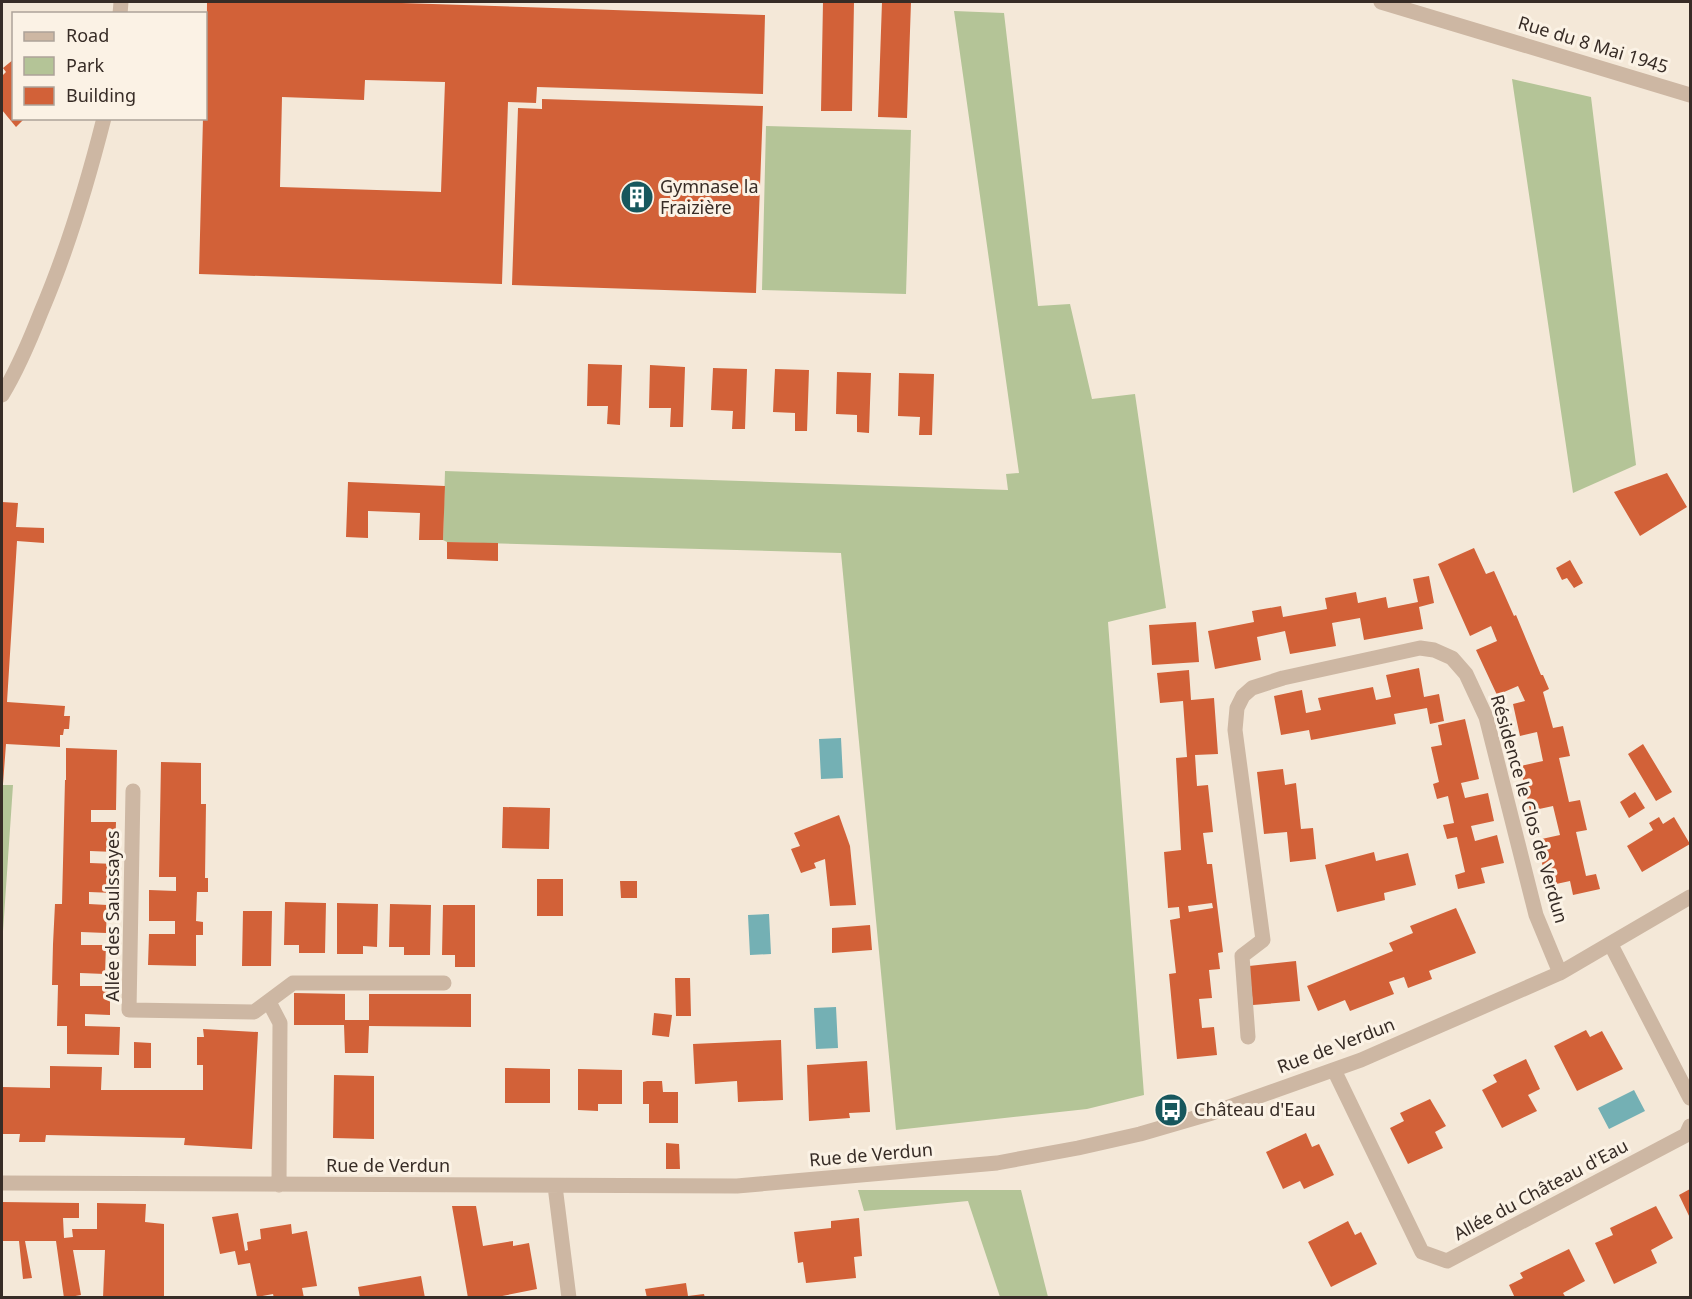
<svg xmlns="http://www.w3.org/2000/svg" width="1692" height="1299" font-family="'Noto Sans',sans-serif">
  <rect width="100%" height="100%" fill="#f4e8d8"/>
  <!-- green -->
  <path fill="#b4c497" d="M954 11 1004 13 1038 306 1070 304 1092 399 1135 394 1166 608 1108 622 1144 1095 1087 1109 896 1130 841 553 447 542 443 540 445 471 1008 490 1006 474 1019 473Z
    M1512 79 1591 97 1636 465 1573 493Z
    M766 126 911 130 906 294 762 290Z
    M2 785H13L2 946Z
    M858 1190H1021L1048 1297H1000L968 1201 864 1211Z"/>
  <!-- water -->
  <path fill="#74b0b4" d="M841 738 843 778 821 779 819 739Z
    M769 914 771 954 750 955 748 915Z
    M836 1007 838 1048 816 1049 814 1008Z
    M1634 1090 1645 1111 1609 1129 1598 1108Z"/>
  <!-- building -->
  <path fill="#d26138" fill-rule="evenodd" d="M207 2H371L765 15 763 94 537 87 536 103 508 102 502 284 199 274 203 118H206ZM365 80 445 82 441 192 280 187 282 97 364 100Z
    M823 2H854L852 111H821Z
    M882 2H911L907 118 878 117Z
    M14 59V118H25L16 127 2 110V76L6 72 3 68Z
    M542 99 763 106 756 293 512 285 518 108 542 109Z
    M588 364 622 365 620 425 607 424 608 406H587Z
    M650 365 685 367 683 427H670L671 408H649Z
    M713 368 747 369 745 429H732L733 411 711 410Z
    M775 369 809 370 807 431H795V413L773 412Z
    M837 372 871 373 869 433 857 432V415L836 414Z
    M899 373 934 374 932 435H919L920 417 898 416Z
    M1667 473 1687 507 1640 536 1614 492Z
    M348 482 445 486 443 540H419L420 513 368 511V538L346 537Z
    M2 502 18 503 16 527 44 528V543L17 541 7 702 65 706 64 716H70L69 729H64L63 735H60V747L6 744 3 784Z
    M447 542 498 543V561L447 559Z
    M1474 548 1486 574 1494 571 1514 616 1516 615 1541 675H1543L1549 689 1543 692 1553 728 1563 726 1570 756 1559 758 1569 802 1580 800 1587 830 1576 832 1586 876 1596 874 1600 889 1573 895 1570 881 1547 886 1537 840 1560 835 1553 806 1530 811 1520 766 1543 761 1537 732 1520 736 1513 704 1525 701 1518 686 1497 695 1476 650 1497 641 1491 626 1470 636 1438 564Z
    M1570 560 1583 583 1574 588 1567 578 1562 580 1556 568Z
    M1429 576 1434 603 1419 607 1423 629 1364 640 1360 618 1332 623 1336 646 1290 654 1285 631 1257 637 1261 660 1215 669 1208 631 1254 622 1252 611 1281 606 1283 617 1327 609 1325 598 1356 592 1358 603 1386 597 1388 608 1418 602 1413 579Z
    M1196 622 1199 662 1152 665 1149 625Z
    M1419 668 1424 697 1439 694 1444 721 1430 724 1427 708 1394 714 1396 724 1311 740 1309 730 1281 735 1274 696 1302 690 1306 713 1321 710 1318 698 1373 687 1376 700 1391 697 1386 675Z
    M1189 670 1191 700 1214 698 1218 754 1195 755 1197 786 1208 785 1213 832 1203 833 1207 864H1212L1223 952 1218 953 1220 969 1209 970 1212 998 1199 999 1202 1028 1214 1027 1217 1055 1177 1059 1169 974 1176 973 1170 920 1180 918 1179 907 1168 908 1164 852 1181 850 1176 758 1187 757 1183 701 1160 703 1157 673ZM1212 903 1213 908 1189 912 1188 906Z
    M1465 719 1479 779 1461 783 1465 798 1488 793 1494 821 1471 826 1475 841 1497 835 1504 863 1481 868 1485 883 1458 889 1455 875 1465 872 1457 837 1447 839 1443 825 1454 823 1448 796 1437 799 1433 784 1439 782 1431 747 1442 745 1438 725Z
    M1643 744 1672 792 1656 801 1628 754Z
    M66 748 117 750 116 810H91V822H116L115 852 90 851V863L115 864 114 893 89 892V904L107 905 106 933 81 932V945H106L105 974 80 973V986H110V1015L85 1014V1026L120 1027 119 1055 67 1054V1026H57L58 985H52L53 944 55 904H62L65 780H66Z
    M161 762 201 763V804H206L205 878H208V892H197L196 921 203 922V935H196V966L148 965 149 934H175V921H149V890L176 891V877H159Z
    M1283 769 1285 785 1296 783 1301 829 1313 828 1316 859 1290 862 1287 832 1264 834 1257 772Z
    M1635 792 1645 808 1629 818 1620 802Z
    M503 807 550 808 549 849 502 848Z
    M839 815 850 846 856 905 830 906 825 859 814 863 816 868 801 873 791 849 800 846 794 833Z
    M1659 817 1663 824 1674 817 1690 844 1642 872 1627 846 1653 830 1649 823Z
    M1374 852 1376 861 1408 853 1416 885 1384 893 1385 900 1337 912 1325 865Z
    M537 879H563V916H537Z
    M620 881H637V898H621Z
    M285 902 326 903 325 953H299V945H284Z
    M337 903 378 904 377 947 363 946V954H337Z
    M390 904 431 905 430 955H404V947H389Z
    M443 905H475V967H455V955H442Z
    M1456 908 1476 953 1429 971 1432 979 1408 988 1404 977 1389 982 1394 994 1350 1011 1345 1000 1318 1011 1307 986 1393 951 1389 943 1413 933 1410 926Z
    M243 911H272L271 966H242Z
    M870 925 872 950 832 953V928Z
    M1296 961 1300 1001 1253 1005 1249 966Z
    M675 978H690L691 1016H676Z
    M294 993 345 994V1020H369V994H471V1027L369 1026 368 1053H345L344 1025H294Z
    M654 1013 672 1015 669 1037 652 1035Z
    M203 1029 258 1032 252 1149 184 1145 185 1138 46 1135 45 1142H19L20 1134H2V1087L50 1088V1066L102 1067 101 1090H203V1065H197V1037H204Z
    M1586 1030 1590 1037 1602 1031 1623 1069 1577 1091 1554 1046Z
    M781 1040 783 1100 738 1102 737 1081 695 1084 693 1044Z
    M134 1042 151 1043V1068H134Z
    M1526 1059 1540 1089 1528 1095 1537 1111 1502 1128 1482 1090 1497 1082 1493 1075Z
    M867 1061 870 1112 849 1113 850 1118 809 1121 807 1065Z
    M505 1068 550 1069V1103H505Z
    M578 1069 622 1070V1104H598V1111L578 1110Z
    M334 1075 374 1076V1139L333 1138Z
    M647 1081H662L663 1092H678V1123H649V1104H643V1082Z
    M1430 1099 1446 1126 1435 1132 1443 1148 1408 1164 1390 1128 1404 1121 1400 1113Z
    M1306 1133 1312 1147 1319 1144 1334 1175 1304 1189 1300 1181 1283 1189 1266 1152Z
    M666 1143 679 1144 680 1169H666Z
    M1690 1189V1218L1679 1195Z
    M2 1202 79 1203V1218H63L64 1238 73 1237 72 1229H97V1203L146 1204 145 1222 164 1224V1298H103L105 1250H73L81 1295 64 1298 56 1241H25L32 1278 23 1279 19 1241H2Z
    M452 1206H476L483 1246 513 1241V1246L529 1243 537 1289 492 1298H468Z
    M1656 1206 1673 1238 1651 1250 1657 1263 1614 1284 1595 1243 1613 1235 1610 1228Z
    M238 1213 245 1251 248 1250 247 1242 261 1239 260 1229 291 1224 292 1234 307 1231 317 1286 302 1288 304 1298H274L273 1294 257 1297 250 1263 238 1265 235 1251 220 1254 212 1217Z
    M859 1218 862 1256 854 1257 856 1278 806 1283 803 1262 798 1263 794 1232 831 1228V1221Z
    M1348 1221 1355 1235 1361 1232 1377 1264 1331 1287 1308 1242Z
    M1569 1249 1585 1281 1563 1293 1566 1298H1515L1509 1285 1523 1278 1520 1273Z
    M421 1276 425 1298H360L358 1287Z
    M686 1283 688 1296 704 1294 705 1298H647L645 1289Z"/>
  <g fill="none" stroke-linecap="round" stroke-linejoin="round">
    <!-- minor -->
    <path stroke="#cdb7a3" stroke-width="15" d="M1381 2 1690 95
      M120 14 121 2
      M2 395C18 369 30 340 41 312 68 249 87 185 104 118
      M133 791 129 1010 254 1012 293 983H444
      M1611 945 1690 1098
      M269 1002 280 1023 279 1185
      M1248 1037 1242 956 1263 940 1235 730 1237 708 1243 696 1252 688 1283 678 1420 648 1434 650 1452 658 1466 674 1486 717 1536 915 1560 973
      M1334 1070 1422 1252 1447 1261 1686 1135 1690 1126
      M2 1183 737 1186 997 1163 1078 1148 1140 1134 1212 1113 1361 1060 1560 973 1690 897
      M555 1186 569 1298"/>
  </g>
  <!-- icons -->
  <defs>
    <symbol id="building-disc" viewBox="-11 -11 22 22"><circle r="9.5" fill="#17575d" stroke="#fbf2e5"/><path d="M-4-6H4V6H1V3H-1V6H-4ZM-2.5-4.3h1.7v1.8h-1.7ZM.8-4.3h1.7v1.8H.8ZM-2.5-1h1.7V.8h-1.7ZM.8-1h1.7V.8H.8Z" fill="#fff"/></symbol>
    <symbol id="bus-disc" viewBox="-11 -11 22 22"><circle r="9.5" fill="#17575d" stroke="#fbf2e5"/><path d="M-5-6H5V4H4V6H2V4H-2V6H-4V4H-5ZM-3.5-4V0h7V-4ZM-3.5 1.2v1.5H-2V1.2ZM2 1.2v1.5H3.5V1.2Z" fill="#fff"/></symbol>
  </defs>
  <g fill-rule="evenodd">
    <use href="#building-disc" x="618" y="178" width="38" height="38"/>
    <use href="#bus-disc" x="1152" y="1091" width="38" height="38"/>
  </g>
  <g text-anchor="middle" stroke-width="6" stroke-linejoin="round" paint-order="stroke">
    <!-- street labels -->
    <g font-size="18" fill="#372c26" stroke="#fbf2e5">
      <text transform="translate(1593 45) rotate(17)" y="6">Rue du 8 Mai 1945</text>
      <text transform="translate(1529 809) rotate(74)" y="6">Résidence le Clos de Verdun</text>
      <text transform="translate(113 916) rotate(-90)" y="6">Allée des Saulssayes</text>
      <text transform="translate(1336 1046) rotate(-21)" y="6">Rue de Verdun</text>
      <text transform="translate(871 1155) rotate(-5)" y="6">Rue de Verdun</text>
      <text x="388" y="1172">Rue de Verdun</text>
      <text transform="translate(1541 1190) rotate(-28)" y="6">Allée du Château d'Eau</text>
    </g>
    <!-- poi labels -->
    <g font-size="18" fill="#372c26" stroke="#fbf2e5" text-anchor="start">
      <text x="660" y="193">Gymnase la<tspan x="660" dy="21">Fraizière</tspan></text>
      <text x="1194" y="1116">Château d'Eau</text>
    </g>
  </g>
  <!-- border -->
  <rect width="1692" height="1299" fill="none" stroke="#372c26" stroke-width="6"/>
  <!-- legend -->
  <rect x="12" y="12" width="195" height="108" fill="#fbf2e5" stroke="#ada399" stroke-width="1.5"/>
  <rect x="24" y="32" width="30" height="9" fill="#cdb7a3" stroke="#ada399" stroke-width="1.5"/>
  <text x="66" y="42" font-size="18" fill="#372c26">Road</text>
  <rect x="24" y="57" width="30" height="18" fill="#b4c497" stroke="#ada399" stroke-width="1.5"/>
  <text x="66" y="72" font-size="18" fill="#372c26">Park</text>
  <rect x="24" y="87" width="30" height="18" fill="#d26138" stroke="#ada399" stroke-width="1.5"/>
  <text x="66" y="102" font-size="18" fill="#372c26">Building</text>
</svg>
